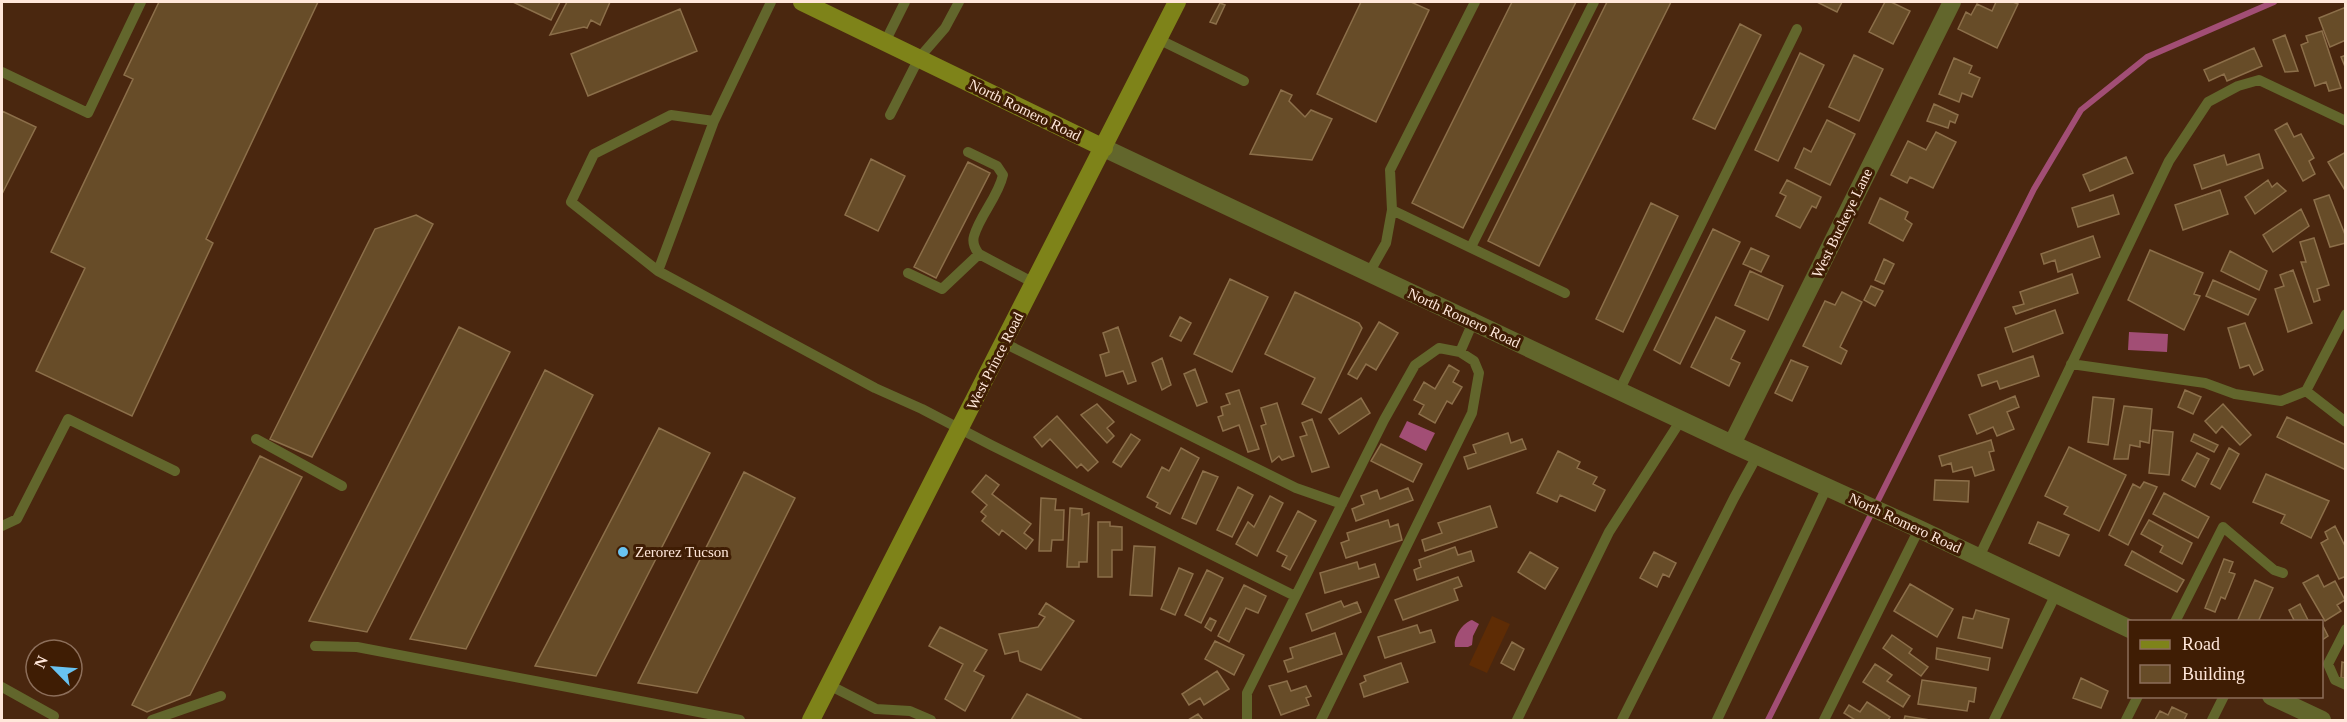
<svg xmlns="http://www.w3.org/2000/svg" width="2347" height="722" font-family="'Times New Roman',serif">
  <rect width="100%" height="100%" fill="#4a270f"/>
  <!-- green -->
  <path fill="#5e2c05" d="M1492 616 1510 624 1487 673 1469 665Z"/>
  <!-- water -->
  <path fill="#a24e75" d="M2129 332 2168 334 2167 352 2128 350Z
    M1407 421 1435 433 1426 451 1399 437Z
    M1472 620 1479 624 1473 636 1472 645 1468 647H1455C1453 638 1462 623 1472 620Z"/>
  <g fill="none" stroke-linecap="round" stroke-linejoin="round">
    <!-- stream -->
    <path stroke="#a24e75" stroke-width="6" d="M1768 720 2034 189 2081 110 2147 57 2274 2"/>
  </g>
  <!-- building -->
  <path fill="#674c28" stroke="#8c6f4a" stroke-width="1.5" d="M159 2H318L206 239 213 243 132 416 36 371 85 268 51 252 133 79 124 75Z
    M513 2H560L551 20Z
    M567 2H610L600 25 591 20 587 28 584 27 550 35Z
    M1361 2H1411L1429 10 1376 122 1317 94Z
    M1512 2H1576L1463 228 1412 203Z
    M1607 2H1671L1539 266 1488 241Z
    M1817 2H1842L1837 12Z
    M1885 2H1891L1910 11 1893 44 1869 32Z
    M1996 2H2013L2018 4 1997 48 1958 29 1966 12 1971 15 1977 4 1992 11Z
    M1220 3 1225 5 1216 24 1210 22Z
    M2346 7V40L2330 47 2319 18Z
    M680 9 697 51 588 96 571 54Z
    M1740 24 1761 35 1715 129 1693 119Z
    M2322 31 2341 88 2329 91 2326 82 2315 86 2301 45 2308 42 2306 36Z
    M2285 35 2298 71 2285 72 2273 40Z
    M2254 48 2262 66 2227 81 2224 74 2209 81 2204 70Z
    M1800 53 1824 65 1778 161 1755 150Z
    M1854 55 1883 69 1859 121 1829 107Z
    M2346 55V69L2341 57Z
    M1954 58 1972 66 1969 73 1980 78 1972 97 1962 93 1959 102 1939 94Z
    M1281 90 1292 95 1289 101 1305 117 1311 110 1332 119 1312 160 1250 154Z
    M1934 104 1958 115 1955 123 1950 121 1948 128 1927 121Z
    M2 111 36 127 2 194Z
    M1827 120 1855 134 1830 185 1795 168 1804 148 1811 152Z
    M2287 123 2294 137 2301 134 2314 158 2309 161 2315 174 2303 181 2275 130Z
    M1936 132 1956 142 1933 188 1910 177 1907 183 1891 175 1908 141 1926 150Z
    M2346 152V192L2328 162Z
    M2259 154 2263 168 2202 189 2194 165 2224 155 2227 165Z
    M2126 157 2133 173 2090 191 2083 175Z
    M871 159 905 176 878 231 845 215Z
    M968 162 990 173 936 278 914 267Z
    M1787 180 1821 197 1816 208 1812 206 1800 228 1776 216 1786 196 1780 193Z
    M2268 180 2272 187 2277 183 2286 191 2255 214 2245 197Z
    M2220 190 2228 214 2183 230 2175 205Z
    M2113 195 2119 214 2078 227 2072 208Z
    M2329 195 2346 237V243L2330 247 2314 200Z
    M1880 198 1908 212 1905 219 1912 224 1903 241 1869 223Z
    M1651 203 1678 216 1623 332 1596 319Z
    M2301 209 2309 226 2273 252 2263 235Z
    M416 215 433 224 312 457 270 439 375 229Z
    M1713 229 1740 242 1680 364 1654 350Z
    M2093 236 2100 257 2058 272 2055 260 2044 264 2041 254Z
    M2314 238 2329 285 2317 289 2320 300 2314 302 2301 262H2306L2300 242Z
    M1751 248 1769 256 1761 272 1743 264Z
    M2150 250 2203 273 2194 294 2200 296 2184 330 2128 300Z
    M2230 251 2267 271 2259 290 2221 271Z
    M1884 259 1894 264 1884 284 1875 280Z
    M2293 270 2312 323 2288 332 2275 289 2284 286 2280 275Z
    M1750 271 1783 286 1768 320 1735 305Z
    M2072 274 2078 293 2016 314 2013 307 2024 304 2020 292Z
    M1230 279 1268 297 1232 372 1194 354Z
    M2213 280 2256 299 2248 315 2206 296Z
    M1871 286 1883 291 1875 306 1864 300Z
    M1295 292 1359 323 1362 328 1321 413 1302 404 1315 378 1265 354Z
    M1842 292 1862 302 1840 347 1847 351 1841 364 1803 346 1825 301 1835 305Z
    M2055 310 2063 333 2013 352 2005 328Z
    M1180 317 1191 323 1181 341 1170 336Z
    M1716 317 1745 331 1731 359 1740 363 1729 386 1691 367Z
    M1379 322 1398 333 1376 370 1366 364 1357 379 1348 374Z
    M2245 323 2263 370 2254 375 2249 365 2240 368 2228 328Z
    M459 327 510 352 367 632 309 621Z
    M1118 327 1136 381 1128 384 1123 371 1106 376 1100 355 1109 352 1103 333Z
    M2033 356 2039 376 2000 389 1997 381 1982 386 1978 375Z
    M1162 358 1171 385 1162 390 1152 363Z
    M1791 360 1808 367 1792 401 1775 393Z
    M1449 365 1459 371 1453 382 1462 387 1452 404 1447 401 1435 423 1419 414 1424 405 1414 400 1424 382 1435 389Z
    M1195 369 1207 402 1197 406 1184 374Z
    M545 370 593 395 466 649 410 639Z
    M1239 390 1259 449 1248 452 1239 425 1223 431 1218 417 1223 415 1221 407 1230 404 1226 394Z
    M2185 390 2201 397 2193 414 2178 407Z
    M2015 396 2019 407 2007 412 2014 429 1997 436 1993 427 1977 434 1969 415Z
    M2093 397 2114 399 2108 445 2088 442Z
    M1361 398 1370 413 1339 434 1329 419Z
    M1277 403 1294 456 1282 460 1279 456 1272 462 1261 426 1266 424 1261 408Z
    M1097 404 1114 422 1107 428 1114 436 1107 443 1081 415Z
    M2223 404 2251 435 2240 445 2222 426 2216 433 2205 421Z
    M2124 406 2152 409 2149 443 2140 441V447L2130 445 2128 459H2114Z
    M1057 416 1098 462 1088 471 1081 464 1077 468 1050 439 1042 447 1034 437Z
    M2287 417 2346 445V470L2277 437Z
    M1312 419 1329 467 1312 472 1300 437 1307 435 1302 423Z
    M659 428 710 453 596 676 535 666Z
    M2153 430 2173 432 2169 475 2149 473Z
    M1508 433 1511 443 1522 439 1526 449 1468 469 1464 457 1476 453 1473 445Z
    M1131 434 1140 440 1121 467 1113 462Z
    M2194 434 2218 445 2214 452 2191 441Z
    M1991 440 1994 451 1989 452 1994 470 1975 476 1972 467 1953 472 1951 463 1942 466 1939 456Z
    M1381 444 1422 464 1413 482 1371 461Z
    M2069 447 2126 475 2099 531 2064 514 2068 507 2045 496Z
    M1181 448 1199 458 1170 514 1156 507 1158 503 1147 497 1162 467 1169 471Z
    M2229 448 2239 454 2220 489 2211 484Z
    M1558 451 1580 462 1577 468 1597 477 1593 484 1605 490 1595 511 1560 495 1557 502 1537 493Z
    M2197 453 2209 459 2195 487 2182 480Z
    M260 456 302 477 190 695 147 712 132 705Z
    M1203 471 1218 477 1196 524 1182 518Z
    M744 472 795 498 697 693 638 683Z
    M2266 474 2329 501 2311 538 2281 523 2285 515 2253 502Z
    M986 475 999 485 992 494 1031 524 1024 533 1033 540 1026 549 1002 530 999 535 982 521 986 516 981 512 987 505 972 492Z
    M1935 480 1969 481 1968 502 1934 500Z
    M2144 482 2157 487 2128 545 2109 535 2133 484 2140 488Z
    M1238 487 1253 495 1232 537 1217 530Z
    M1408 488 1413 500 1356 521 1352 509 1364 504 1361 496 1377 490 1380 499Z
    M2164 493 2209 517 2198 538 2153 514Z
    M1270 496 1283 503 1257 556 1236 544 1248 522 1254 527Z
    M1041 498 1056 499 1055 510H1064L1063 540H1052L1051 551H1039Z
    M1490 506 1497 527 1425 551 1422 540 1442 533 1438 523Z
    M1070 508 1082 509V515L1089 513 1087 562H1079V567H1067Z
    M1298 511 1316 521 1290 570 1282 566 1287 556 1277 551Z
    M1388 520 1390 527 1398 524 1402 540 1346 558 1341 543 1349 540 1347 533Z
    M2149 520 2192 543 2182 564 2160 552 2163 546 2141 534Z
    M1098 522H1110V526L1122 527V550H1112V577H1098Z
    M2038 522 2069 535 2059 556 2029 543Z
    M2335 526 2346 548V579L2344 577 2339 579 2321 543 2328 539 2325 532Z
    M1134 546 1155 547 1152 596 1130 595Z
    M1455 547 1458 555 1471 551 1474 561 1417 580 1414 570 1421 567 1419 560Z
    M2132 551 2184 580 2177 592 2125 565Z
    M1530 552 1558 568 1545 589 1518 572Z
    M1654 552 1676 563 1669 577 1663 574 1657 587 1640 578Z
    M2224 559 2233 562 2229 572 2235 574 2225 599 2221 597 2215 612 2205 608Z
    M1357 562 1359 569 1375 564 1379 577 1325 593 1320 573Z
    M1179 568 1193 574 1175 615 1161 609Z
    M1207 570 1223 578 1201 623 1185 615Z
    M2318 575 2324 587 2335 581 2345 600 2337 605 2341 611 2325 621 2303 583Z
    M1458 577 1462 586 1454 589 1458 600 1403 620 1395 600Z
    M2255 580 2273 588 2258 622H2237Z
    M1910 584 1953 609 1937 637 1894 611Z
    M1244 585 1266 596 1258 613 1246 608 1229 642 1218 636Z
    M1341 601 1344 607 1357 602 1361 612 1312 631 1306 614Z
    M1046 603 1074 621 1041 670 1020 661 1018 651 1005 654 999 634 1038 627 1045 617 1039 614Z
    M2300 604 2309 622H2295L2289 610Z
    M1976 610 2009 619 2002 648 1958 638 1963 617 1973 619Z
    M1210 618 1216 621 1211 631 1205 627Z
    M2322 624 2328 636 2322 640Z
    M1417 625 1420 633 1431 630 1435 642 1385 658 1378 637Z
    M940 627 987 650 974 671 984 676 965 711 945 699 963 664 929 646Z
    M1335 633 1342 654 1288 672 1284 661 1293 658 1290 648Z
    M1892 635 1912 649 1909 653 1928 667 1921 676 1883 648Z
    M1215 641 1244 655 1234 675 1205 659Z
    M1512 642 1524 649 1514 670 1501 663Z
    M1937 648 1990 658 1988 670 1936 659Z
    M2342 662 2346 663V678H2341Z
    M1401 663 1408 682 1364 697 1360 684 1366 681 1364 676Z
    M1875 664 1892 675 1887 681 1910 696 1903 707 1863 682Z
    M1217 671 1229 689 1204 705 1200 698 1189 705 1182 694Z
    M2081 678 2108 691 2101 708 2073 698Z
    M1922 680 1976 688 1974 702 1969 701 1967 711 1918 704Z
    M1287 681 1291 691 1306 686 1311 696 1306 698 1309 705 1281 715 1269 686Z
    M1027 694 1083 720H1011Z
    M1867 702 1890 717 1888 720H1855L1844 713 1849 705 1860 712Z
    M2172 707 2187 714 2184 720H2155L2160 711 2168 715Z
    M1198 714 1203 720H1188Z
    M1905 716 1930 720H1904Z"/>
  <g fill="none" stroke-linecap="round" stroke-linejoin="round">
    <!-- lane -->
    <path stroke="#62662c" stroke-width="10" d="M771 2 714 121 658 271 875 388 922 409 991 445 1295 596
      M1158 39 1244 81
      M885 42 905 2
      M2 72 88 113 141 2
      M890 115 919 58 945 28 959 2
      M968 152 997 166 1003 175C998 197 980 215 974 236 972 243 975 249 979 254L1034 283
      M1392 210 1565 293
      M1471 247 1594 2
      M658 271 571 202 594 154 671 115 714 121
      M908 273 942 289 979 254
      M1369 273 1386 243 1392 210 1390 170 1475 2
      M1004 343 1296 488 1342 504
      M1460 352 1473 322
      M2071 364 2205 383 2235 394 2281 401 2306 391 2346 314
      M1619 391 1797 29
      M2306 391 2346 422
      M256 439 342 486
      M2 526 17 519 68 419 175 471
      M1979 557 2169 161 2208 102 2238 86 2259 80 2346 121
      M2175 622 2223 527 2274 570 2283 573
      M2346 629 2328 664 2335 680 2346 685
      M315 646 357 647 740 720
      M829 685 876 709 910 711 931 720
      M2 687 54 716
      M152 720 221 696
      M1247 720V693L1384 420 1415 365 1439 348 1460 352 1474 361 1479 373 1472 413 1321 720
      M1517 720 1609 532 1681 420
      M1622 720 1734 498 1757 456
      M1717 720 1827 487
      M1824 720 1919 529
      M1994 720 2056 594
      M2126 720 2138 696
      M2212 720 2224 696"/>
    <!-- street -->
    <path stroke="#62662c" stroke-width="18" d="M1104 148 1732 444 1919 529 2130 629
      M1732 444 1952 2
      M2271 696 2322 720"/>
    <!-- secondary -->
    <path stroke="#7e8319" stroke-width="18" d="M802 2 1104 148
      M811 720 1177 2"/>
  </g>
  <!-- markers -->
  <circle fill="#69c3f1" stroke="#3f1d04" stroke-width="2" cx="623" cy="552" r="6"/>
  <g text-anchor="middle" stroke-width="6" stroke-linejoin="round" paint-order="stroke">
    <!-- street labels -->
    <g font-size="15" fill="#ffe7da" stroke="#3f1d04">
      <text transform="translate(1025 110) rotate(26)" y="5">North Romero Road</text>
      <text transform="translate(1842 223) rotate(-64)" y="5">West Buckeye Lane</text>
      <text transform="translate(1464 318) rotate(25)" y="5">North Romero Road</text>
      <text transform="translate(995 361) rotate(-63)" y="5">West Prince Road</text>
      <text transform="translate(1905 523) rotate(25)" y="5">North Romero Road</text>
    </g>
    <!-- poi labels -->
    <g font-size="15" fill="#ffe7da" stroke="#3f1d04" text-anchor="start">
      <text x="635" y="557">Zerorez Tucson</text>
    </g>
  </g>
  <!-- border -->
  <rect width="2347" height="722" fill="none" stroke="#ffe7da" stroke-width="6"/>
  <!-- legend -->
  <rect x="2128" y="620" width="195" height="78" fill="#3f1d04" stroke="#8c6e5a" stroke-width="1.5"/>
  <rect x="2140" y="640" width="30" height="9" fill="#7e8319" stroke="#8c6e5a" stroke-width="1.5"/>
  <text x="2182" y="650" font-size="18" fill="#ffe7da">Road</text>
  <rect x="2140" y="665" width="30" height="18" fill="#674c28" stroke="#8c6e5a" stroke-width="1.5"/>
  <text x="2182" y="680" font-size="18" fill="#ffe7da">Building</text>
  <!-- north arrow -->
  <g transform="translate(54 668) rotate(295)"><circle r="28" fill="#3f1d04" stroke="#8c6e5a" stroke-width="1.5"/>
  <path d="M0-4.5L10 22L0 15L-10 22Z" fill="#69c3f1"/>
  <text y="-9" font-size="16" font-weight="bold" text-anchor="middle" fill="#ffe7da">N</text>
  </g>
</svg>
